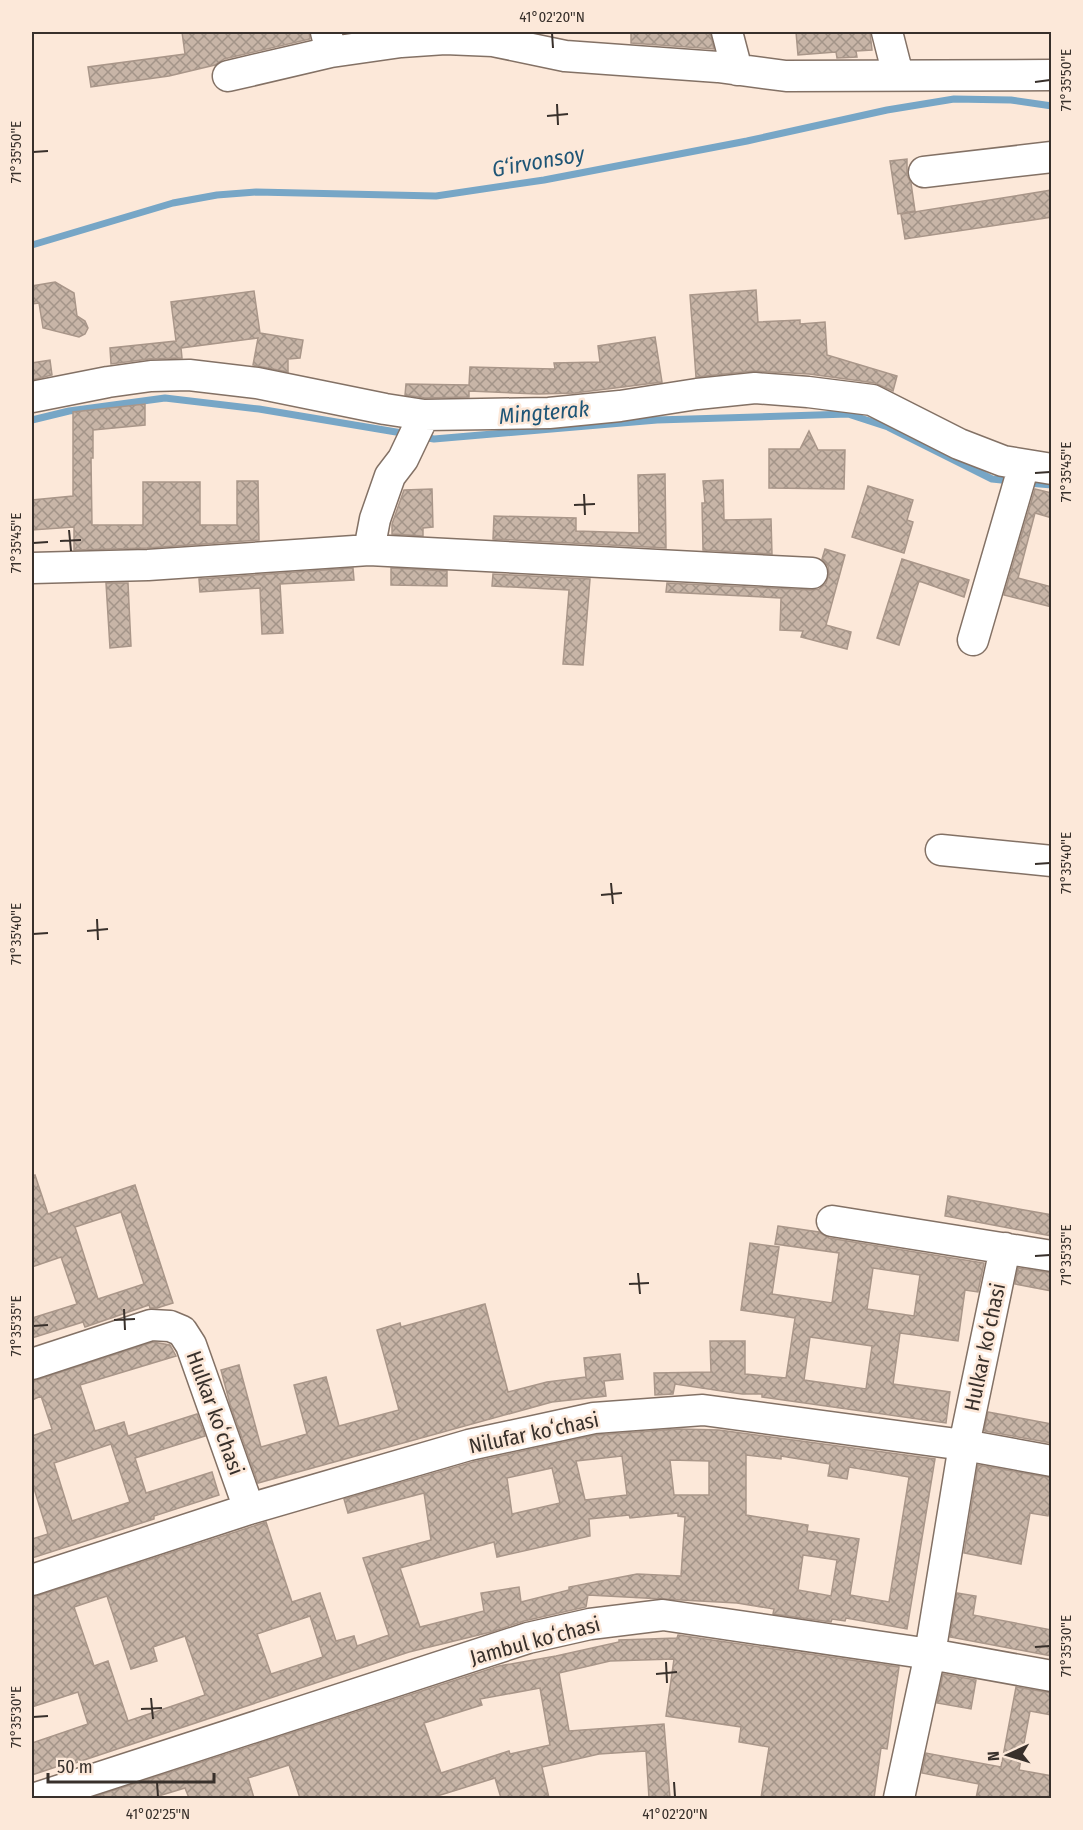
<svg xmlns="http://www.w3.org/2000/svg" width="1083" height="1830" font-family="'Fira Sans Condensed',sans-serif">
  <defs>
    <pattern id="building-cross-hatch" width="8" height="8" patternUnits="userSpaceOnUse" patternTransform="scale(1.5)"><rect width="8" height="8" fill="#c8b5a7"/><path d="M0 0l8 8M0 8l8-8" fill="none" stroke="#a39488"/></pattern>
  </defs>
  <rect width="100%" height="100%" fill="#fce8d9"/>
  <g fill="none" stroke-linecap="round" stroke-linejoin="round">
    <!-- stream -->
    <path stroke="#77a6c6" stroke-width="7" d="M32 245 173 203 217 195 256 192 436 196 544 180 747 141 887 110 954 99 1011 100 1052 106
      M32 420 69 411 165 398 259 409 408 434
      M422 437 434 439 657 420 848 414 888 427 992 479 1011 481
      M1028 483 1052 485"/>
  </g>
  <!-- building -->
  <path fill="url(#building-cross-hatch)" stroke="#a99689" stroke-width="1.5" fill-rule="evenodd" d="M182 32H309L310 39 224 59 215 65 169 76 91 87 88 67 185 54Z
    M631 32H710L714 49 631 43Z
    M796 32H870L872 50 856 51 857 57 837 58 836 52 798 55Z
    M907 159V175L911 183 915 211 898 214 890 161Z
    M1052 190V217L905 239 901 214Z
    M55 282 74 293 77 316 85 321 88 328 85 334 79 337 43 328 39 303 32 304V286Z
    M756 290 758 322 800 320V324L825 322 827 355 897 376 893 391 875 383 809 374 753 371 696 377 690 295Z
    M254 291 260 333 303 340 300 358 288 359V372L253 365 258 338 181 348 182 358 149 359 111 364 110 348 176 341 171 302Z
    M655 337 662 382 575 393 538 394 469 391V397L425 398 405 395 406 384 469 385 470 367 555 369 554 363 600 362 598 346Z
    M50 360 52 375 32 380V363Z
    M145 404V425L93 430V458H91L92 525H143V482H200V525H237V481H258L259 540 147 548 74 550V527L32 530V500L73 496V412Z
    M809 431 818 450H845L844 489 769 488V449H800Z
    M665 474 666 548 493 539 494 516 576 518V531L639 533 638 475Z
    M723 480 724 520 771 519 772 554 703 550 702 503H705L703 481Z
    M868 486 913 500 907 520 913 522 904 553 852 537Z
    M432 489 433 527 423 528V536L392 534V524L404 490Z
    M1035 489 1052 493V518L1035 513 1018 578 1052 587V607L1004 595Z
    M825 549 845 555 826 625 851 632 847 649 801 637 803 631 780 630 781 598 666 592 667 583 811 590 819 589 826 583 829 574 828 566 822 559Z
    M902 559 969 580 964 597 919 581 899 645 877 638Z
    M353 568 354 580 280 584 283 633 262 634 260 588 200 592 199 579Z
    M391 568 447 571V586L391 585Z
    M493 574 590 579 583 665 563 664 569 590 492 586Z
    M106 583H128L131 646 110 648Z
    M35 1175 48 1214 135 1185 173 1303 157 1308H150L149 1305 85 1327 83 1322 32 1338V1318L77 1304 61 1257 32 1267V1176ZM121 1212 144 1284 98 1299 75 1227Z
    M948 1196 1052 1215V1236L945 1216Z
    M778 1226 819 1232 829 1238 984 1263 978 1292 965 1290 958 1341 900 1333 893 1384 950 1392 946 1423 762 1397V1394H742L675 1384 673 1394 655 1395 654 1373 711 1372 710 1341H745V1374L786 1378 795 1318 741 1310 750 1243 779 1247 772 1294 832 1303 839 1253 775 1244ZM873 1268 920 1275 914 1316 867 1309ZM810 1337 872 1346 866 1389 804 1380Z
    M1018 1268 1052 1273V1291L1015 1284Z
    M485 1304 508 1392 547 1382 586 1377 584 1358 620 1354 623 1379 604 1381 606 1396 552 1402 258 1483 230 1404 221 1370 239 1365 261 1447 307 1434 294 1385 326 1377 339 1426 399 1410 377 1330 400 1323 401 1327Z
    M153 1342 170 1345 176 1356 80 1385 95 1431 124 1422 128 1436 197 1414 205 1436 135 1458 146 1493 212 1472 219 1495 154 1516V1519L32 1558V1539L48 1534 32 1482V1436L52 1429 41 1396 32 1400V1381L37 1380ZM111 1444 130 1502 72 1521 54 1463Z
    M988 1412 1052 1424V1443L984 1431Z
    M679 1429 719 1430 935 1459 907 1629 846 1618 845 1621 832 1619 831 1622 773 1614 774 1609 737 1603 588 1595 586 1607 524 1621 491 1632 409 1652 72 1764 71 1762 32 1775V1743L88 1724 78 1692 32 1707V1597L37 1596 266 1522 292 1602 320 1593 336 1641 354 1636 357 1646 389 1635 363 1558 431 1540 424 1493 348 1513 344 1499 473 1462 596 1435ZM746 1455 781 1459V1456L830 1464 828 1476 847 1479 849 1467 909 1477 889 1602 850 1595 859 1539 807 1531 808 1525 746 1515ZM622 1456 627 1495 585 1500 576 1461ZM670 1460 709 1461V1495H674ZM552 1468 560 1503 512 1514 507 1478ZM678 1513V1516L685 1517 681 1576 637 1574 569 1587V1590L521 1602 519 1587 481 1593 484 1611 420 1627 400 1568 494 1542 497 1557 590 1536 589 1519 629 1515 630 1518ZM803 1555 837 1560 831 1596 798 1590ZM107 1596 131 1669 157 1661 153 1647 185 1636 205 1695 128 1721 108 1661 94 1666 74 1607ZM310 1616 323 1657 271 1674 257 1634Z
    M978 1465 1052 1478V1496L1048 1516 1030 1513 1021 1564 964 1553Z
    M957 1593 976 1596 973 1615 1052 1630V1656L950 1637Z
    M678 1635 899 1667 887 1749 881 1748 874 1798H761L769 1747 739 1742 741 1727 666 1716 674 1659 610 1661 559 1673 569 1731 664 1724 670 1798H649L646 1751 599 1754 542 1767 549 1798H501L495 1778 431 1798H300L289 1765 248 1778 254 1798H189L185 1788 152 1798H90L499 1666 556 1656 619 1642V1640L677 1638ZM540 1688 550 1745 510 1754 509 1751 441 1773 424 1723 482 1705 480 1699Z
    M943 1674 976 1680 971 1709 937 1703Z
    M1016 1687 1052 1693V1715L1030 1711 1019 1770 1052 1776V1798H976L979 1784 922 1773 926 1753 1001 1767Z"/>
  <g fill="none" stroke-linecap="round" stroke-linejoin="round">
    <defs>
      <path id="minor" d="M326 32 331 52 401 42 445 39 493 41 565 56 718 67 786 76 1052 75
        M727 32 737 70
        M887 32 898 75
        M228 76 331 52
        M924 172 1052 157
        M32 397 108 382 151 376 189 375 257 383 385 409 424 415 549 413 620 406 697 394 755 388 808 392 872 400 959 444 1003 461 1052 469
        M369 550 375 519 390 476 403 459 424 415
        M32 568 148 565 369 550 812 573
        M973 640 1024 465
        M941 850 1052 861
        M832 1221 1052 1256
        M32 1364 151 1325 170 1326 182 1331 191 1345 249 1509
        M32 1580 249 1509 469 1445 594 1418 703 1410 964 1445 1052 1461
        M36 1798 528 1638 590 1624 663 1615 930 1654 1052 1676
        M899 1798 930 1654 964 1445 1005 1248"/>
    </defs>
    <!-- minor casing -->
    <use href="#minor" stroke="#837165" stroke-width="33"/>
    <!-- minor -->
    <use href="#minor" stroke="#fff" stroke-width="30"/>
  </g>
  <!-- ticks -->
  <path fill="none" stroke="#38302b" stroke-width="2" d="M552 33 553 48M1035 82 1050 80M557 104 558 125M547 116 568 114M33 152 48 151M1035 473 1050 472M584 494 585 515M574 505 595 504M69 530 71 551M60 541 81 540M33 543 48 542M1035 864 1050 863M611 883 613 904M601 895 622 893M97 919 98 940M87 931 108 929M33 934 48 933M1035 1256 1050 1255M638 1273 640 1294M629 1284 649 1283M124 1309 125 1330M114 1320 135 1319M33 1326 48 1325M1035 1647 1050 1646M666 1662 667 1683M656 1674 677 1672M151 1698 153 1719M141 1709 162 1708M33 1717 48 1716M157 1782 158 1797M674 1782 675 1797"/>
  <g text-anchor="middle" stroke-width="5" stroke-linejoin="round" paint-order="stroke">
    <!-- street labels -->
    <g font-size="21" fill="#38302b" stroke="#fce8d9">
      <text transform="translate(985 1347) rotate(-78)" y="7">Hulkar koʻchasi</text>
      <text transform="translate(215 1413) rotate(70)" y="7">Hulkar koʻchasi</text>
      <text transform="translate(534 1433) rotate(-12)" y="7">Nilufar koʻchasi</text>
      <text transform="translate(535 1641) rotate(-15)" y="7">Jambul koʻchasi</text>
    </g>
    <!-- water labels -->
    <g font-size="22" font-style="italic" fill="#1e5576" stroke="#fce8d9">
      <text transform="translate(538 161) rotate(-10)" y="8">G‘irvonsoy</text>
      <text transform="translate(544 412) rotate(-5)" y="8">Mingterak</text>
    </g>
  </g>
  <!-- border -->
  <rect width="1083" height="1830" fill="none" stroke="#fce8d9" stroke-width="66"/>
  <!-- north arrow -->
  <g transform="translate(1008 1755) rotate(266)" stroke="#fce8d9" stroke-width="4.5" paint-order="stroke">
  <path d="M0-4.5L10 22L0 15L-10 22Z" fill="#38302b"/>
  <text y="-9" font-size="16" font-weight="bold" text-anchor="middle" fill="#38302b">N</text>
  </g>
  <!-- scale -->
  <path d="M48 1773v9h166v-9" fill="none" stroke="#38302b" stroke-width="3"/>
  <text x="57" y="1773" font-size="18" fill="#38302b" stroke="#fce8d9" stroke-width="4.5" paint-order="stroke">50 m</text>
  <rect x="33" y="33" width="1017" height="1764" fill="none" stroke="#38302b" stroke-width="2"/>
  <g font-size="15" text-anchor="middle" fill="#38302b">
    <text x="552" y="22">41°02'20"N</text>
    <text transform="translate(1066 80) rotate(-90)" y="5">71°35'50"E</text>
    <text transform="translate(16 152) rotate(-90)" y="5">71°35'50"E</text>
    <text transform="translate(1066 472) rotate(-90)" y="5">71°35'45"E</text>
    <text transform="translate(16 543) rotate(-90)" y="5">71°35'45"E</text>
    <text transform="translate(1066 863) rotate(-90)" y="5">71°35'40"E</text>
    <text transform="translate(16 934) rotate(-90)" y="5">71°35'40"E</text>
    <text transform="translate(1066 1255) rotate(-90)" y="5">71°35'35"E</text>
    <text transform="translate(16 1326) rotate(-90)" y="5">71°35'35"E</text>
    <text transform="translate(1066 1646) rotate(-90)" y="5">71°35'30"E</text>
    <text transform="translate(16 1717) rotate(-90)" y="5">71°35'30"E</text>
    <text x="158" y="1819">41°02'25"N</text>
    <text x="675" y="1819">41°02'20"N</text>
  </g>
</svg>
